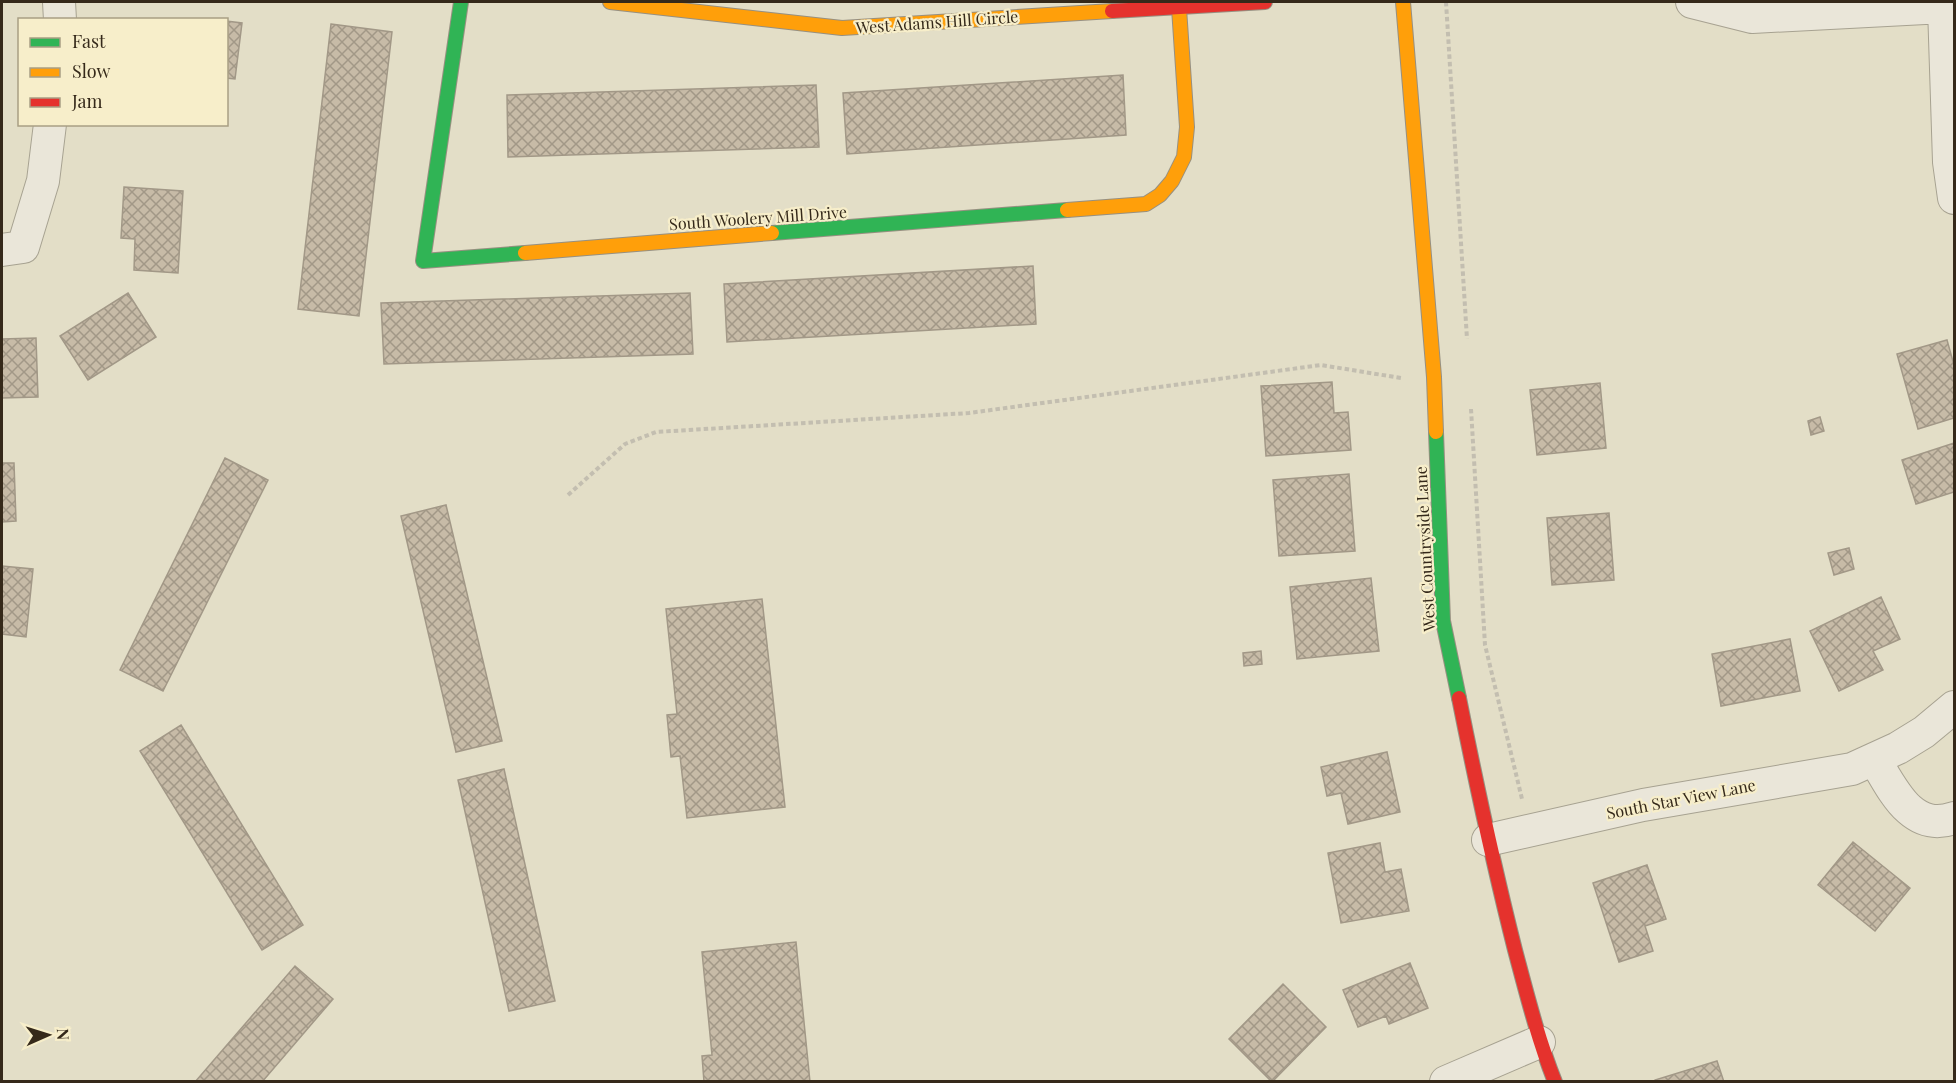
<svg xmlns="http://www.w3.org/2000/svg" width="1956" height="1083" font-family="'Playfair Display',serif">
  <defs>
    <pattern id="building-cross-hatch" width="8" height="8" patternUnits="userSpaceOnUse" patternTransform="scale(1.5)"><rect width="8" height="8" fill="#c7bba7"/><path d="M0 0l8 8M0 8l8-8" fill="none" stroke="#a29887"/></pattern>
  </defs>
  <rect width="100%" height="100%" fill="#e3dec7"/>
  <!-- building -->
  <path fill="url(#building-cross-hatch)" stroke="#a29887" stroke-width="1.5" d="M226 21 242 23 235 79 226 78Z
    M331 24 392 32 359 316 298 309Z
    M1123 75 1126 135 847 154 843 93Z
    M816 85 819 147 508 157 507 95Z
    M124 187 183 191 178 273 134 270 135 239 121 238Z
    M1033 266 1036 324 727 342 724 284Z
    M128 293 156 337 88 380 60 336Z
    M690 293 693 354 384 364 381 303Z
    M36 338 38 397 2 398V339Z
    M1947 340 1954 365V418L1918 429 1897 354Z
    M1332 382 1334 413 1348 412 1351 450 1266 456 1261 386Z
    M1600 383 1606 448 1537 455 1530 390Z
    M1820 417 1824 431 1811 435 1808 421Z
    M1954 443V492L1916 504 1902 460Z
    M225 458 268 480 163 691 120 670Z
    M2 463H14L16 521 2 522Z
    M1349 474 1355 551 1279 556 1273 480Z
    M446 505 502 741 456 752 401 516Z
    M1609 513 1614 580 1552 585 1547 518Z
    M1849 548 1854 569 1834 575 1828 553Z
    M2 566 33 569 26 637 2 634Z
    M1371 578 1379 651 1297 659 1290 587Z
    M1881 597 1900 639 1873 651 1883 670 1839 691 1810 631Z
    M762 599 785 807 687 818 680 756 671 757 667 715 677 714 666 609Z
    M1790 639 1800 691 1721 706 1712 654Z
    M1261 651 1262 664 1244 666 1243 653Z
    M181 725 303 925 262 950 140 751Z
    M1387 752 1400 812 1348 824 1341 793 1327 796 1321 767Z
    M504 769 555 1001 509 1011 458 780Z
    M1853 842 1910 888 1875 931 1818 885Z
    M1380 843 1385 872 1401 869 1409 911 1341 923 1328 853Z
    M1647 865 1666 919 1645 926 1653 951 1619 962 1593 883Z
    M796 942 810 1082H704L702 1056 712 1055 702 952Z
    M1410 963 1428 1008 1389 1024 1386 1016 1358 1027 1343 990Z
    M295 966 333 999 262 1082H195Z
    M1283 984 1326 1027 1272 1082 1229 1039Z
    M1717 1061 1724 1082H1655V1080Z"/>
  <g fill="none" stroke-linecap="round" stroke-linejoin="round">
    <defs>
      <path id="street" d="M59 2 60 20
        M1692 2 1752 17 1944 7 1949 162 1954 198
        M2 250 23 247 43 181 50 124
        M1875 760C1893 790 1912 833 1954 818
        M1488 840 1643 805 1852 769 1898 748 1924 732 1954 707
        M1446 1082 1539 1042"/>
      <path id="fast" d="M461 2 423 261 525 253
        M772 233 1067 210
        M1436 432 1443 621 1459 698"/>
      <path id="slow" d="M610 2 842 28 1112 11
        M1403 2 1434 377 1436 432
        M1067 210 1146 204 1160 195 1172 181 1184 157 1187 127 1179 8
        M525 253 772 233"/>
      <path id="jam" d="M1112 11 1265 2
        M1459 698C1476 783 1494 867 1515 950 1527 995 1538 1039 1555 1082"/>
    </defs>
    <!-- street casing -->
    <use href="#street" stroke="#a7a291" stroke-width="34"/>
    <!-- fast casing -->
    <use href="#fast" stroke="#979081" stroke-width="16"/>
    <!-- slow casing -->
    <use href="#slow" stroke="#979081" stroke-width="16"/>
    <!-- jam casing -->
    <use href="#jam" stroke="#979081" stroke-width="16"/>
    <!-- path -->
    <path stroke="#c3beb0" stroke-width="4" stroke-dasharray="4.5 3" stroke-linecap="butt" d="M1446 2 1467 339
      M1471 409 1485 645 1522 799
      M568 495 625 444 656 432 969 413 1321 365 1401 378"/>
    <!-- street -->
    <use href="#street" stroke="#eae6d9" stroke-width="32"/>
    <!-- fast -->
    <use href="#fast" stroke="#30b455" stroke-width="14"/>
    <!-- slow -->
    <use href="#slow" stroke="#ff9f0a" stroke-width="14"/>
    <!-- jam -->
    <use href="#jam" stroke="#e5322d" stroke-width="14"/>
  </g>
  <g text-anchor="middle" stroke-width="4.5" stroke-linejoin="round" paint-order="stroke">
    <!-- street labels -->
    <g font-size="16" fill="#35291a" stroke="#f7eeca">
      <text transform="translate(937 22) rotate(-4)" y="6">West Adams Hill Circle</text>
      <text transform="translate(758 218) rotate(-4)" y="6">South Woolery Mill Drive</text>
      <text transform="translate(1425 549) rotate(-93)" y="6">West Countryside Lane</text>
      <text transform="translate(1681 799) rotate(-11)" y="6">South Star View Lane</text>
    </g>
  </g>
  <!-- border -->
  <rect width="1956" height="1083" fill="none" stroke="#35291a" stroke-width="6"/>
  <!-- legend -->
  <rect x="18" y="18" width="210" height="108" fill="#f7eeca" stroke="#a99f84" stroke-width="1.5"/>
  <rect x="30" y="38" width="30" height="9" fill="#30b455" stroke="#a99f84" stroke-width="1.5"/>
  <text x="72" y="48" font-size="18" fill="#35291a">Fast</text>
  <rect x="30" y="68" width="30" height="9" fill="#ff9f0a" stroke="#a99f84" stroke-width="1.5"/>
  <text x="72" y="78" font-size="18" fill="#35291a">Slow</text>
  <rect x="30" y="98" width="30" height="9" fill="#e5322d" stroke="#a99f84" stroke-width="1.5"/>
  <text x="72" y="108" font-size="18" fill="#35291a">Jam</text>
  <!-- north arrow -->
  <g transform="translate(48 1035) rotate(87)" stroke="#f7eeca" stroke-width="4.5" paint-order="stroke">
  <path d="M0-4.5L10 22L0 15L-10 22Z" fill="#35291a"/>
  <text y="-9" font-size="16" font-weight="bold" text-anchor="middle" fill="#35291a">N</text>
  </g>
</svg>
